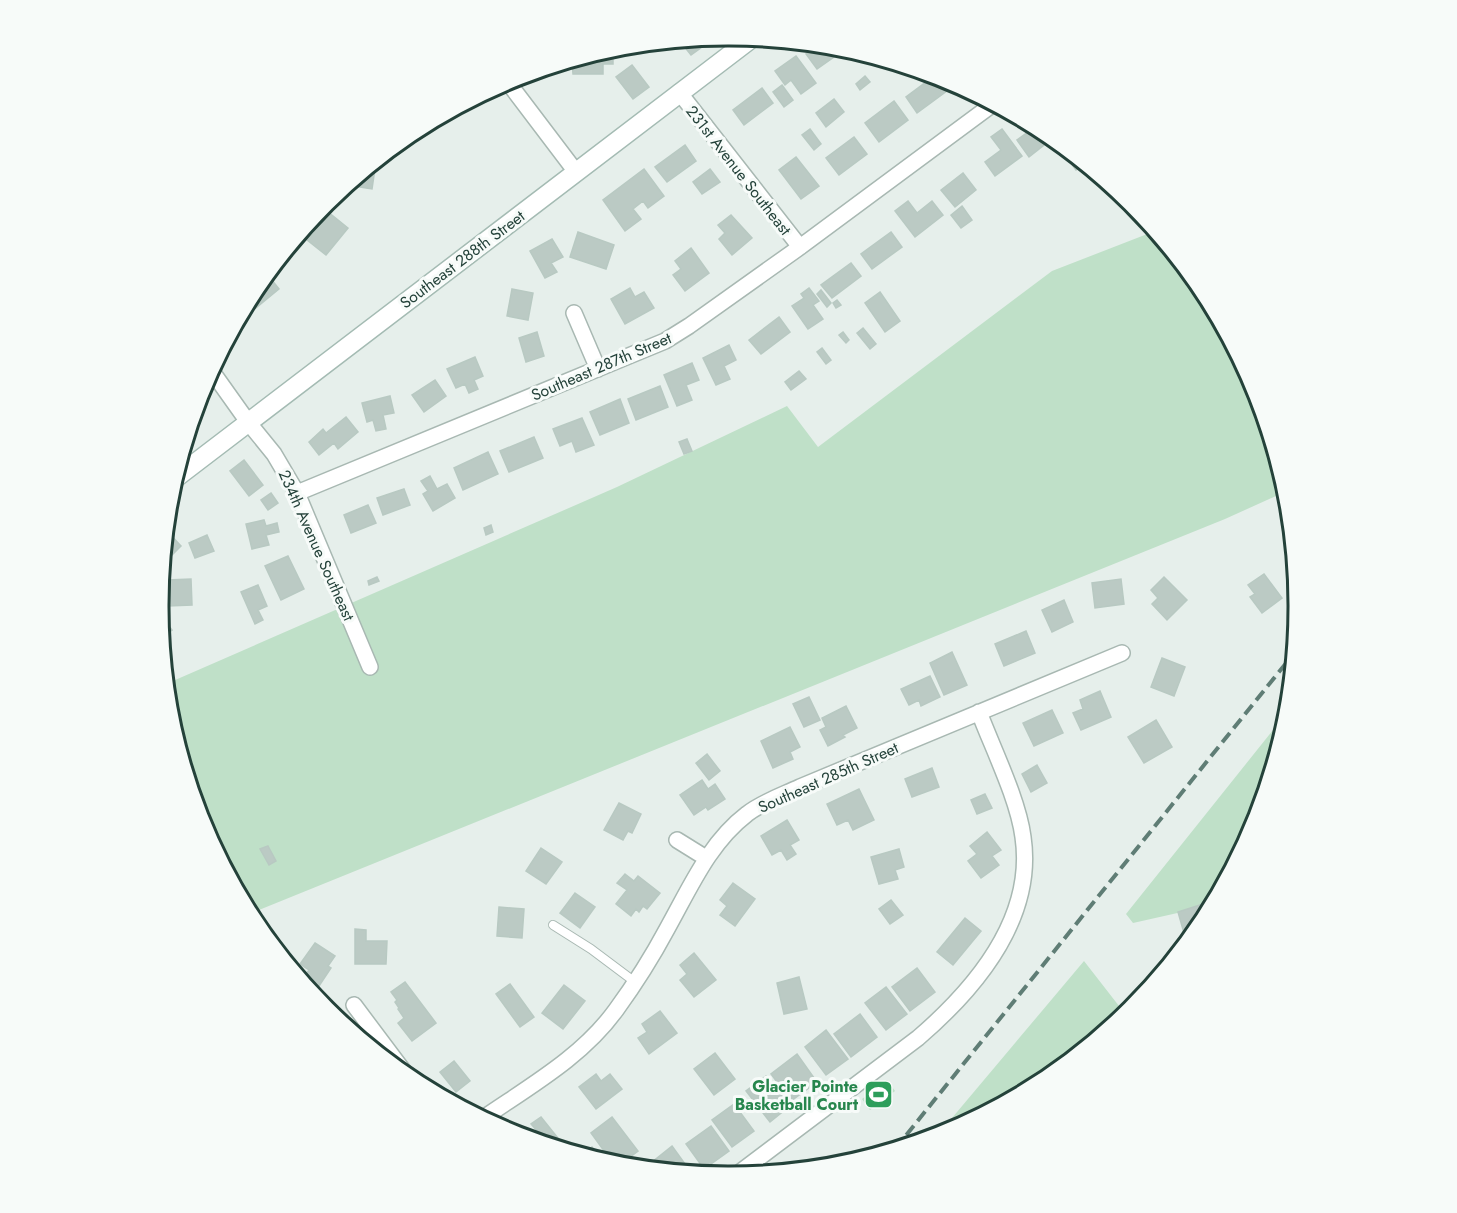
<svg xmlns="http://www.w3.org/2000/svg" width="1457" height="1213" font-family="Jost,sans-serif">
  <rect width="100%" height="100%" fill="#e6efeb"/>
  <!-- green -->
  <path fill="#bfe0c8" d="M1155 231 1203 290 1256 388 1287 491 1225 519 249 914 201 825 169 717 166 684 617 487 787 406 818 447 1052 271Z
    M1289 710 1288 718 1255 825 1213 905 1133 923 1126 914Z
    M1084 961 1126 1015 1045 1081 947 1134 936 1137Z
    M887 1080 895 1091 870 1110 862 1099Z"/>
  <!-- building -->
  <path fill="#bbcac4" stroke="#b8c9c2" stroke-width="1.5" d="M710 38 712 40 691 55 680 41Z
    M818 45 840 47 844 50 817 69 806 54Z
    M613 48V64H603V74H573L572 61Z
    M867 55 880 59 874 65Z
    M796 56 816 83 801 94 791 80 785 85 775 71Z
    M632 65 649 87 633 99 616 77Z
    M865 76 870 82 860 90 856 84Z
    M934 76 947 91 917 113 906 97Z
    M944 79 947 80 956 84 951 88Z
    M782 85 793 100 784 107 773 92Z
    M762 88 773 103 744 125 733 110Z
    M834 99 844 112 826 127 816 113Z
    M894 101 908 120 879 142 865 123Z
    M1035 127 1053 138 1029 157 1017 140Z
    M810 129 821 144 814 150 802 135Z
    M1002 129 1022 156 995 176 985 162 1001 150 991 137Z
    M854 137 867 154 839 175 826 158Z
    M1060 144 1084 164 1076 170 1058 146Z
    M685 145 696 161 667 182 655 167Z
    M796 157 819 186 801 199 779 170Z
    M376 162 372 189 347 185Z
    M644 169 664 196 648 208 643 201 633 209 641 219 625 231 603 200Z
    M710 169 720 182 702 194 693 182Z
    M963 173 976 190 955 207 941 190Z
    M908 201 917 213 932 201 943 215 915 237 895 211Z
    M962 206 972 220 961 228 951 215Z
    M322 207 348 228 326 255 307 240 312 234 309 231 312 228 308 225Z
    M731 215 752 238 732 255 719 239 725 233 718 225Z
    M578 232 614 245 606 269 570 257Z
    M891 232 902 247 872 269 861 254Z
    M552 239 563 257 551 263 557 272 545 278 530 251Z
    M691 248 709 273 685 291 673 275 681 269 675 261Z
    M851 263 861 276 832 298 821 285Z
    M267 274 279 289 251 312 246 306 254 289Z
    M630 288 635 297 644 292 654 308 625 324 611 299Z
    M809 288 819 301 813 305 823 319 808 329 792 306 804 298 801 294Z
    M512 289 533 293 528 320 507 316Z
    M821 290 831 303 827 307 817 294Z
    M880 292 900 321 885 332 865 303Z
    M837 300 841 305 836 308 833 303Z
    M779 317 790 332 761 354 749 340Z
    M863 328 876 344 870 349 857 333Z
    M537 332 544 356 526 362 519 338Z
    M843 332 849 340 846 343 839 335Z
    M729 345 736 360 724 366 730 379 716 385 703 358Z
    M822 348 831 360 826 364 817 352Z
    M475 357 483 376 474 380 478 389 469 393 465 384 456 388 447 369Z
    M692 363 699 380 686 385 692 400 677 406 664 375Z
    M799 371 806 379 791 390 785 382Z
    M435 380 446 396 424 412 412 395Z
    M660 386 668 407 636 420 628 399Z
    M390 396 394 413 383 415 386 429 376 431 373 420 367 422 362 403Z
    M620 399 629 423 600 435 590 412Z
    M346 417 358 432 338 449 334 443 319 455 309 442 323 429 326 433Z
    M582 418 594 445 576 452 572 441 560 446 553 429Z
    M534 437 543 458 509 472 500 451Z
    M687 439 692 451 684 454 679 442Z
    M488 452 498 474 463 490 454 468Z
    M244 460 263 485 249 496 230 471Z
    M430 476 437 489 447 484 455 498 433 511 423 494 428 491 421 481Z
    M404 489 410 505 383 515 377 498Z
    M271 493 278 503 268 510 261 500Z
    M368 505 376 523 351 533 344 515Z
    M264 520 266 526 277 523 279 532 266 535 269 545 252 549 246 524Z
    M491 525 493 532 486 535 484 528Z
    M166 530 181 546 167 560 163 556Z
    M207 535 214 551 195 558 189 543Z
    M288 556 304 589 281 600 265 566Z
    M1264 574 1282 598 1262 613 1250 597 1255 594 1248 585Z
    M377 577 379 581 369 585 368 581Z
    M1164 577 1187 600 1167 620 1152 604 1158 598 1151 590Z
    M191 579 192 605 168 606 167 580Z
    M1121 579 1124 604 1095 608 1092 583Z
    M258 585 267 606 258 610 263 620 255 624 241 592Z
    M1064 600 1073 622 1052 632 1042 610Z
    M161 615 172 630 161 638 159 616Z
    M1026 631 1035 653 1004 666 995 644Z
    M952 652 967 685 944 695 930 663Z
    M1162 658 1185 667 1174 696 1151 687Z
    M930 676 940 697 921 706 919 700 909 705 901 689Z
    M1100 691 1111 717 1081 730 1073 713 1083 709 1080 700Z
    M809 697 820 720 804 727 793 704Z
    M846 706 857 728 843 735 845 737 828 746 820 730 826 727 822 718Z
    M1052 710 1063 733 1034 746 1023 723Z
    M1156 720 1172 747 1144 763 1128 737Z
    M790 727 800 747 790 752 793 759 773 768 761 741Z
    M707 754 720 771 709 780 696 763Z
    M1037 765 1047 783 1031 792 1022 774Z
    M932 768 939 787 912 797 905 779Z
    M702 780 708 789 715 784 725 799 708 810 706 807 694 815 680 795Z
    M859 789 874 820 853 830 848 820 837 825 827 804Z
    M985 794 992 808 977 814 971 800Z
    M619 803 641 814 632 833 628 831 623 840 604 830Z
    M787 820 799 840 790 845 796 854 787 860 781 850 772 855 761 836Z
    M987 832 1001 850 992 856 999 865 981 878 968 861 977 854 970 846Z
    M268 846 276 861 269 865 260 849Z
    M541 848 562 862 546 884 526 871Z
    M899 849 904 867 895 870 898 879 879 884 871 857Z
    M625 874 634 881 638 876 660 893 647 909 643 906 639 912 636 909 631 916 616 904 627 890 617 883Z
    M733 883 755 899 735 926 720 915 727 906 720 900Z
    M575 893 595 907 580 928 560 913Z
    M891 900 903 915 890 924 879 909Z
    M1203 904 1207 916 1190 939 1186 940 1178 912Z
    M499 907 524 909 522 938 497 936Z
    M965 918 981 931 953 965 937 952Z
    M355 929 366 930V941H387L386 964H355Z
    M315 943 335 956 328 966 331 968 319 986 304 977 309 970 300 964Z
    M694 953 716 980 694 997 680 980 687 974 680 965Z
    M917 968 935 992 910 1011 892 987Z
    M799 977 807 1009 784 1014 777 983Z
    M405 982 436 1023 412 1041 398 1023 404 1018 398 1009 399 1008 395 1002 397 1000 391 992Z
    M510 984 534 1017 520 1027 496 994Z
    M564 985 585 1001 563 1029 542 1013Z
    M886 987 907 1014 886 1030 865 1003Z
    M660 1011 677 1033 649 1054 638 1038 647 1032 642 1024Z
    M860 1014 877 1037 851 1057 834 1034Z
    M826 1030 848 1059 826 1075 805 1047Z
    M715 1053 735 1079 714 1095 694 1069Z
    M797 1054 817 1082 791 1101 771 1074Z
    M454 1061 470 1081 456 1092 440 1072Z
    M596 1074 601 1081 610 1074 622 1089 596 1109 579 1087Z
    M766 1076 790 1106 770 1122 746 1091Z
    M734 1104 754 1131 732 1147 712 1120Z
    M541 1117 561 1142 555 1147 529 1139 538 1132 531 1124Z
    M612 1117 638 1151 618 1166H615L591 1133Z
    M711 1126 729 1151 704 1169 686 1144Z
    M672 1146 688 1168 683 1172 656 1170 651 1163Z
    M592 1147 604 1162 582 1155Z
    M644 1162 650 1169 637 1168Z"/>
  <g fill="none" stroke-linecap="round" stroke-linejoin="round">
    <defs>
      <path id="lane" d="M553 925 591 949 635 982"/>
      <path id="street" d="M507 81 576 172
        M679 92 800 247
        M574 313 598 369
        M211 370 248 422 274 454 297 493 370 667
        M297 493 665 341 689 326 800 247 993 104
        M677 840 706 858
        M354 1005 411 1081
        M482 1119C530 1086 582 1057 616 1010 635 984 652 957 667 929 690 888 709 843 747 814 762 802 783 795 800 787L1122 653
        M735 1176 918 1038C975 989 1035 918 1023 837 1018 799 993 749 979 712"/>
      <path id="secondary" d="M173 480 752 38"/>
    </defs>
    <!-- lane casing -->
    <use href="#lane" stroke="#a8b8b2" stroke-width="10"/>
    <!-- street casing -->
    <use href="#street" stroke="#a8b8b2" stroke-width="18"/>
    <!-- secondary casing -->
    <use href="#secondary" stroke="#a4bbb3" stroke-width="21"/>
    <!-- lane -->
    <use href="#lane" stroke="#fff" stroke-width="8"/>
    <!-- street -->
    <use href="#street" stroke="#fff" stroke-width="15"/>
    <!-- secondary -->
    <use href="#secondary" stroke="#fff" stroke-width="18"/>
    <!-- rail -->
    <path stroke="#5f7d75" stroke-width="4" stroke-dasharray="12 6" stroke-linecap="butt" d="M895 1149 1295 652"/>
  </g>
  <!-- icons -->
  <defs>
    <symbol id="stadium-square" viewBox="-11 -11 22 22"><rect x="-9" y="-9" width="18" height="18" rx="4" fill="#2e9e5b" stroke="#f7fbf9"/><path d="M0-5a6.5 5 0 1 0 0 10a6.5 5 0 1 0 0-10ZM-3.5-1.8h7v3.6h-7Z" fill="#fff"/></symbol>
  </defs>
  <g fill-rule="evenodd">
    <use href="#stadium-square" x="862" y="1078" width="33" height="33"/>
  </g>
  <g text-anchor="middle" stroke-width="6" stroke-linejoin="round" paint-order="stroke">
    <!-- street labels -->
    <g font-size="16" fill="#24423a" stroke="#f7fbf9">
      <text transform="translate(739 170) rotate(52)" y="6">231st Avenue Southeast</text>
      <text transform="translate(462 259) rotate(-37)" y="6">Southeast 288th Street</text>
      <text transform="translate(601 366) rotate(-23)" y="6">Southeast 287th Street</text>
      <text transform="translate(317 545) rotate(66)" y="6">234th Avenue Southeast</text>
      <text transform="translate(828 777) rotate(-24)" y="6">Southeast 285th Street</text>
    </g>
    <!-- leisure labels -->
    <g font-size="16" font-weight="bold" fill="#27864d" stroke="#f7fbf9" text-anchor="end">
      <text x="858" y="1092">Glacier Pointe<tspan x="858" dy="18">Basketball Court</tspan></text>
    </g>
  </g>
  <!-- crop -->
  <path d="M0 0H1457V1213H0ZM728 46H729A559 559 0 0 1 1288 605V607A559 559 0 0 1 729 1166H728A559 559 0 0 1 169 607V605A559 559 0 0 1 728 46Z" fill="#f7fbf9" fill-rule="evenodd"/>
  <path fill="none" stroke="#24423a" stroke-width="3" d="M728 46H729A559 559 0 0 1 1288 605V607A559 559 0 0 1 729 1166H728A559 559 0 0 1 169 607V605A559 559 0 0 1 728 46Z"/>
</svg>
